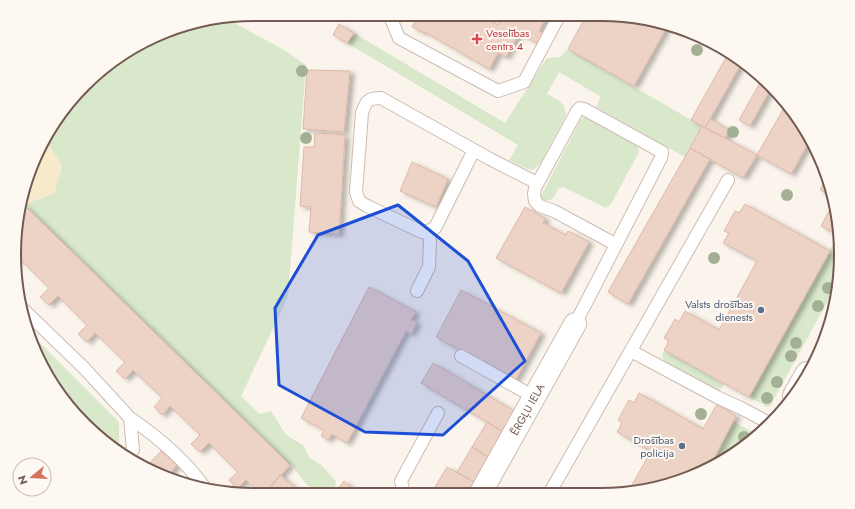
<svg xmlns="http://www.w3.org/2000/svg" width="855" height="509" font-family="Jost,sans-serif">
  <defs>
    <filter id="shadow"><feDropShadow dx="4.5" dy="2.5" stdDeviation="2" flood-color="#0004"/></filter>
  </defs>
  <rect width="100%" height="100%" fill="#fbf4ec"/>
  <!-- green -->
  <path fill="#d9e8cb" d="M227 19 286 51 306 65 288 297 241 396 259 414 271 411 286 435 303 445 310 458 321 465 336 481 334 494C330 494 325 495 321 494 308 489 299 475 292 464L290 465 24 205 54 193 62 166 45 139 55 121 108 64 177 27Z
    M354 33 505 123 547 58 560 57 568 49 702 126 685 157 596 107 601 97 559 72 547 94C558 100 565 102 566 115L540 164 533 170 527 169 509 160 518 145 347 43Z
    M584 117H587L637 145C639 150 639 152 637 156L611 204 606 208 563 187 559 188C554 196 552 204 541 199V196L580 121Z
    M836 239V286L770 406 767 407 749 397Z
    M26 329 119 422V445L115 449 64 401 27 332Z
    M664 350 724 384 719 392 664 363 662 355Z
    M733 421 754 433 755 436 721 463 707 469Z"/>
  <!-- sand -->
  <path fill="#f6eacb" d="M45 139 62 166 54 193 24 205 27 177Z"/>
  <!-- building -->
  <path fill="#edd3c6" stroke="#deb9a8" filter="url(#shadow)" d="M419 14H482L481 16 498 25 499 22 498 21 502 14H548L539 31 544 34 539 44 519 33 506 57 498 53 489 69 425 32V33L412 27Z
    M587 14 616 15 668 25 634 86 568 49Z
    M339 24 354 33 347 43 333 35Z
    M729 52 734 55 742 62 705 128 691 120Z
    M307 70 350 71 344 132 303 129Z
    M761 81 770 90 750 126 739 120Z
    M785 106 801 121 809 142 791 174 757 155Z
    M710 119 729 130 725 138 705 128Z
    M702 126 757 155 743 178 690 148Z
    M315 133 345 135 339 234 309 232 311 207 300 206 304 147H314Z
    M690 148 710 159 628 304 608 292Z
    M412 162 448 179 436 207 400 191Z
    M825 180 832 196 820 190Z
    M834 202 836 208V234L821 226Z
    M745 204 830 251 749 397 664 350 669 341 664 338 675 319 679 322 685 311 719 330 757 261 723 243 729 233 724 231 735 211 739 213Z
    M24 205 290 465 264 494H261L246 480 237 489 229 480 238 472 209 443 200 452 191 444 200 435 170 406 162 415 154 407 162 398 133 370 125 379 116 371 125 362 95 333 87 342 78 334 87 325 58 296 49 305 40 297 49 288 19 258 15 262 14 255 22 208Z
    M525 207 545 218 543 223 566 235 568 231 589 242 561 293 496 258Z
    M369 287 416 312 411 320 417 322 411 334 406 331 347 443 332 434 328 440 321 436 324 430 301 418Z
    M461 290 541 333 515 381 436 337Z
    M433 363 514 411 502 431 421 383Z
    M639 393 703 429 717 404 736 416 709 468 678 482 628 492 651 451 617 432 622 423 618 420 629 400 634 403Z
    M487 422 502 431 488 457 472 447Z
    M472 447 488 457 474 482 457 472Z
    M161 451 177 465 166 477 146 467Z
    M447 467 474 482 466 494H431Z
    M280 475 302 494H264Z
    M344 481 359 494H338L335 492Z"/>
  <g fill="none" stroke-linecap="round" stroke-linejoin="round">
    <defs>
      <path id="lane" d="M389 14 399 38 498 91 524 82 560 14
        M474 150 435 228 428 231 422 232 367 206 359 201 356 192 362 113C366 101 368 98 381 98L490 159 537 183
        M417 291 429 267 430 241 428 231
        M23 309 84 368 130 418 133 450 125 457
        M575 324 661 158 662 152 584 109 580 108 577 111 535 188 534 194 535 201 540 206 554 211 615 244
        M631 351 717 397 741 408 771 424
        M461 356 534 397
        M130 418C158 437 185 460 205 488
        M404 494 401 481 438 413
        M549 494 728 180"/>
      <g id="street">
        <path d="M794 396 807 373"/>
        <path id="s1" d="M480 494 575 324"/>
      </g>
    </defs>
    <!-- lane casing -->
    <use href="#lane" stroke="#ccbcb2" stroke-width="14"/>
    <!-- street casing -->
    <use href="#street" stroke="#ccbcb2" stroke-width="24"/>
    <!-- lane -->
    <use href="#lane" stroke="#fff" stroke-width="12"/>
    <!-- street -->
    <use href="#street" stroke="#fff" stroke-width="22"/>
  </g>
  <!-- trees -->
  <g fill="#a3b093">
    <circle cx="697" cy="50" r="6"/>
    <circle cx="302" cy="71" r="6"/>
    <circle cx="733" cy="132" r="6"/>
    <circle cx="306" cy="138" r="6"/>
    <circle cx="787" cy="195" r="6"/>
    <circle cx="714" cy="258" r="6"/>
    <circle cx="828" cy="288" r="6"/>
    <circle cx="818" cy="306" r="6"/>
    <circle cx="796" cy="343" r="6"/>
    <circle cx="791" cy="356" r="6"/>
    <circle cx="777" cy="382" r="6"/>
    <circle cx="767" cy="398" r="6"/>
    <circle cx="701" cy="414" r="6"/>
    <circle cx="744" cy="437" r="6"/>
  </g>
  <!-- marked area -->
  <path fill="#1d4ed8" fill-opacity="0.2" stroke="#1d4ed8" stroke-width="3" stroke-linejoin="round" d="M398 205 468 261 525 361 443 435 365 432 279 385 275 308 318 235Z"/>
  <!-- markers -->
  <path fill="#e0444e" stroke="#fef8f2" stroke-width="1.5" d="M475 33h4v4h4v4h-4v4h-4v-4h-4v-4h4z"/>
  <g fill="#5c6f8a" stroke="#fef8f2" stroke-width="1.5">
    <circle cx="761" cy="310" r="4"/>
    <circle cx="682" cy="446" r="4"/>
  </g>
  <g text-anchor="middle" stroke-width="4" stroke-linejoin="round" paint-order="stroke">
    <!-- health labels -->
    <g font-size="11" fill="#be3a42" stroke="#fef8f2" text-anchor="start">
      <text x="486" y="37">Veselības<tspan x="486" dy="13">centrs 4</tspan></text>
    </g>
    <!-- service labels -->
    <g font-size="11" fill="#4e5e75" stroke="#fef8f2" text-anchor="end">
      <text x="753" y="308">Valsts drošības<tspan x="753" dy="13">dienests</tspan></text>
      <text x="674" y="444">Drošības<tspan x="674" dy="13">policija</tspan></text>
    </g>
    <!-- street labels -->
    <g font-size="11" fill="#745b51" stroke="#fef8f2">
      <text dy="4" stroke="none"><textPath href="#s1" startOffset="97">ĒRGĻU IELA</textPath></text>
    </g>
  </g>
  <!-- crop -->
  <path d="M0 0H855V509H0ZM254 21H601A233 233 0 0 1 834 254V255A233 233 0 0 1 601 488H254A233 233 0 0 1 21 255V254A233 233 0 0 1 254 21Z" fill="#fef8f2" fill-rule="evenodd"/>
  <path fill="none" stroke="#745b51" stroke-width="2" d="M254 21H601A233 233 0 0 1 834 254V255A233 233 0 0 1 601 488H254A233 233 0 0 1 21 255V254A233 233 0 0 1 254 21Z"/>
  <!-- north arrow -->
  <g transform="translate(32 477) rotate(252)"><circle r="19" fill="#fef8f2" stroke="#c7b9b2"/>
  <path d="M0-3L7 15L0 10L-7 15Z" fill="#d7725f"/>
  <text y="-6" font-size="11" font-weight="bold" text-anchor="middle" fill="#745b51">N</text>
  </g>
</svg>
